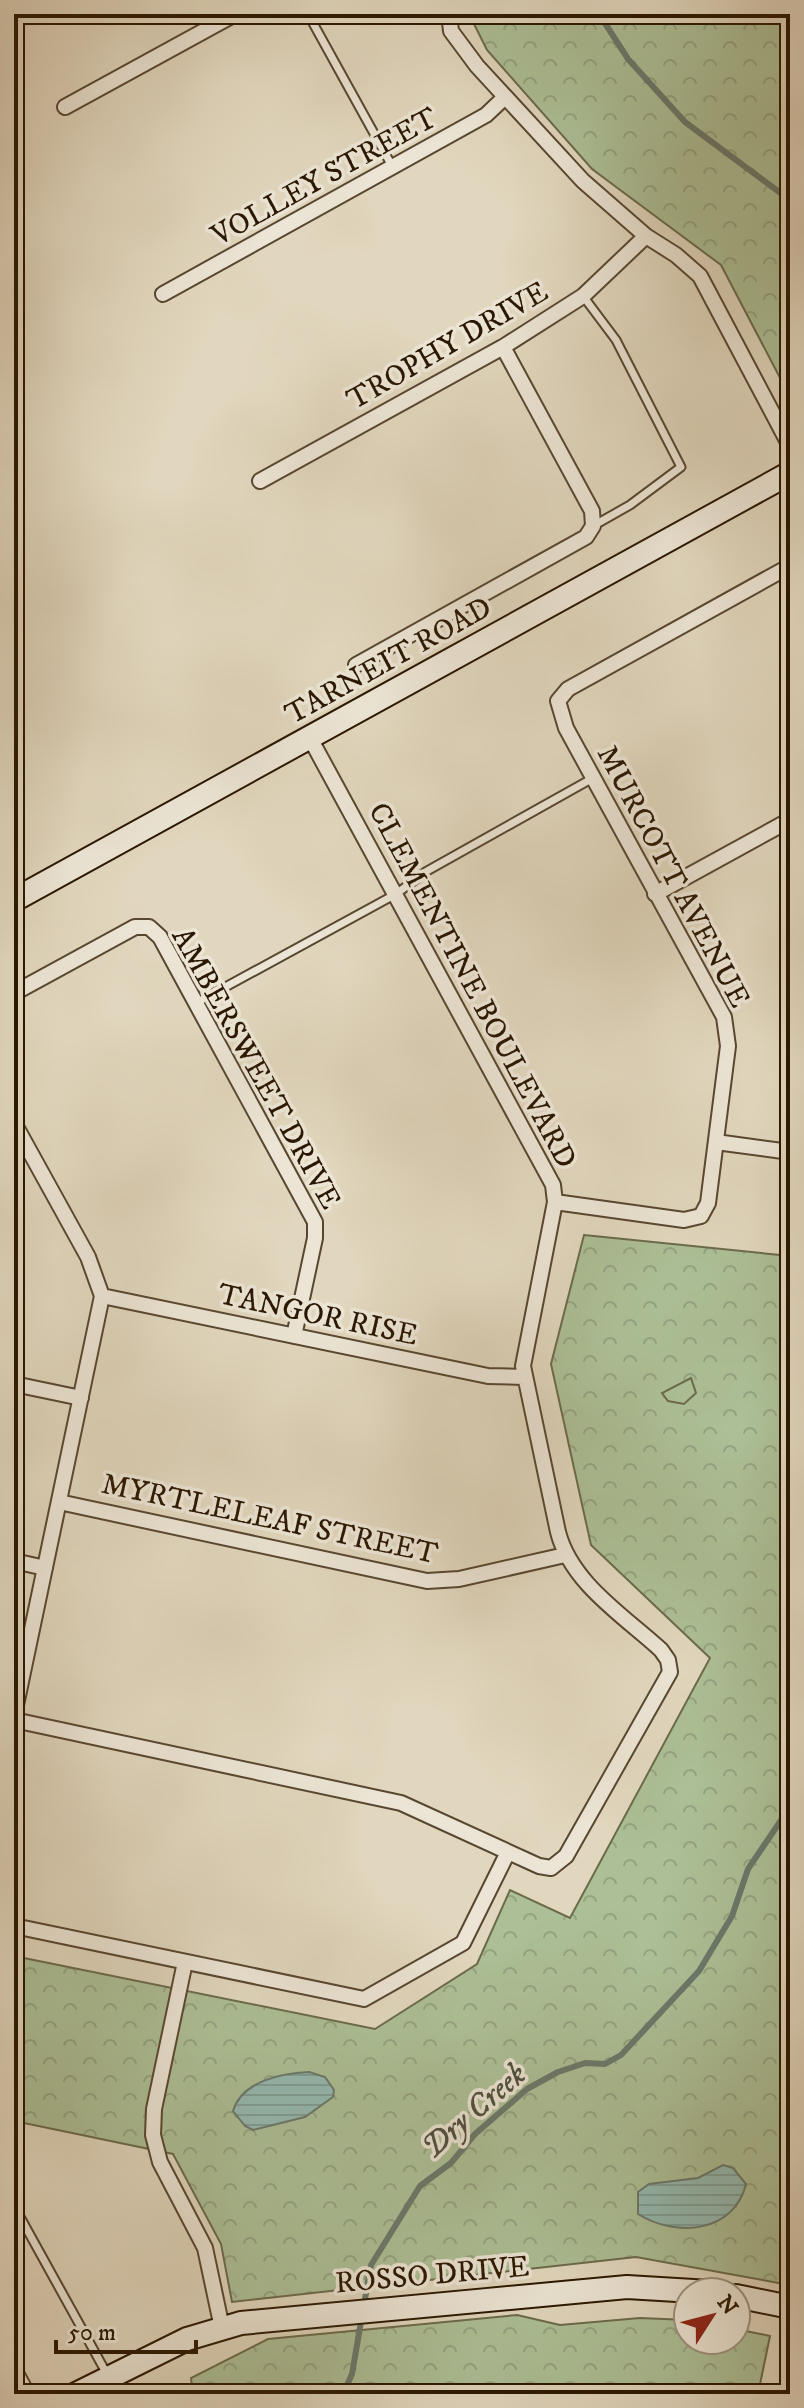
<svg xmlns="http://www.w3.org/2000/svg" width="804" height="2408" font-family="'IM FELL DW Pica',serif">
  <defs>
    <pattern id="park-crowns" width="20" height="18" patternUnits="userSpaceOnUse" patternTransform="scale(2)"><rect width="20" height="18" fill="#acbf96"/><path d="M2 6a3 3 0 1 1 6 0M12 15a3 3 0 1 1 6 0" fill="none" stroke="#94a380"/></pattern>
    <pattern id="water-rules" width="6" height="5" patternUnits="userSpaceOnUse" patternTransform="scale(2)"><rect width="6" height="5" fill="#94bab1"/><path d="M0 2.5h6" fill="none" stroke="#809f96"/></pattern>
  </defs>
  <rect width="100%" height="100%" fill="#e1d7be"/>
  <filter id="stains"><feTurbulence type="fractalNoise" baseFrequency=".0025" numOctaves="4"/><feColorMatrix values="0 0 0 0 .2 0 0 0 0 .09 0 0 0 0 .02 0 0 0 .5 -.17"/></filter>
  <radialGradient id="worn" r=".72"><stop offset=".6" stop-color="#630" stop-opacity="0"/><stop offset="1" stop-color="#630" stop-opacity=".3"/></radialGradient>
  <!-- park -->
  <path fill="url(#park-crowns)" stroke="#6b6b4c" stroke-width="2" d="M469 14H790V397L721 265 592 169 487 50Z
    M584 1235 790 1256V2285L636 2257 232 2302 221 2244 173 2154 14 2121V1956L375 2029 477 1964 510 1890 570 1918 710 1658 591 1545 551 1364Z
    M517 2315 560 2325 640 2318 688 2320V2340H736V2329L770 2336 758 2394H193L191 2378 268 2339Z"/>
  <!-- pitch -->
  <path fill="#acbf96" stroke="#6b6b4c" stroke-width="2" d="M691 1378 696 1393 684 1404 668 1401 662 1393Z"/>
  <!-- water -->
  <path fill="url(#water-rules)" stroke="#6a796b" stroke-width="2" d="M309 2072 325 2077 334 2090 333 2097 305 2117 253 2130 245 2126 233 2111C242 2081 282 2073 309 2072Z
    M723 2165 733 2168 746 2184C734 2233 676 2238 638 2214V2192L649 2184 698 2178Z"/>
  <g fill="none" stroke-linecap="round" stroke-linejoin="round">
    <!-- stream -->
    <path stroke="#6a796b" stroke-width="6" d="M599 14 628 59 685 122 790 200
      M364 2305 371 2265 420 2186 451 2163 475 2134 527 2089 558 2072 585 2063 605 2064 621 2055 699 1971 732 1916 748 1869 790 1807
      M343 2394 352 2374 362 2316"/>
    <defs>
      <path id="lane" d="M308 14 392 166
        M583 296 616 340 681 467 630 505 593 526
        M196 1003 396 894 427 871 593 778
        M14 2206 108 2376
        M14 2362 27 2386"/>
      <path id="street" d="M449 14 451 31 477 66 583 181 646 236 676 255 700 276 790 446
        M65 107 235 14
        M163 294 486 115 505 97
        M260 481 503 347 583 296 646 236
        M356 665 586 537 593 526 592 511 503 347
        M655 894 790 820
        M14 993 135 927H149L160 937 315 1222V1238L294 1336
        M14 1123 88 1257 102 1296 14 1715
        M716 1142 790 1152
        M555 1202 684 1220 701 1216 708 1203 728 1046 724 1017 566 728 558 701 568 689 790 566
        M102 1296 488 1376 524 1377
        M14 1384 81 1398
        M59 1502 427 1581 459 1579 565 1555
        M14 1561 45 1568
        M14 1720 401 1803 539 1866 551 1868 566 1856 670 1672 668 1660 661 1650C624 1616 571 1583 558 1532L523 1366 555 1202 553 1185 310 738
        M14 1926 364 1999 463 1943 508 1852
        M185 1962 154 2109 153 2135 160 2162 205 2248 222 2328"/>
      <path id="secondary" d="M14 900 790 473
        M736 2296 790 2307
        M76 2394 187 2339 241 2323 627 2287 710 2292"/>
    </defs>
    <!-- lane casing -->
    <use href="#lane" stroke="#584730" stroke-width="11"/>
    <!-- street casing -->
    <use href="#street" stroke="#584730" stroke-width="18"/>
    <!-- secondary casing -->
    <use href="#secondary" stroke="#2a1701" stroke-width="26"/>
    <!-- lane -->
    <use href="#lane" stroke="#ece5d5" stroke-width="7"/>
    <!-- street -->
    <use href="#street" stroke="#ece5d5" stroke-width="14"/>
    <!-- secondary -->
    <use href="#secondary" stroke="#ece5d5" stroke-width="22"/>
  </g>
  <g text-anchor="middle" stroke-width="7" stroke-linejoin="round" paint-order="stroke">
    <!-- street labels -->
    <g font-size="30" fill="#2a1701" stroke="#ece5d5">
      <text transform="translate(324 176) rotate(-29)" y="10">VOLLEY STREET</text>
      <text transform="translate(447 345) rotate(-30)" y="10">TROPHY DRIVE</text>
      <text transform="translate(388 660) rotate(-29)" y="10">TARNEIT ROAD</text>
      <text transform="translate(674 876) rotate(62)" y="10">MURCOTT AVENUE</text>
      <text transform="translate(473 985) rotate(62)" y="10">CLEMENTINE BOULEVARD</text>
      <text transform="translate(257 1068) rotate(61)" y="10">AMBERSWEET DRIVE</text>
      <text transform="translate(318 1314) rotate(12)" y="10">TANGOR RISE</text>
      <text transform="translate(270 1518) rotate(12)" y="10">MYRTLELEAF STREET</text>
      <text transform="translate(432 2274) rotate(-5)" y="10">ROSSO DRIVE</text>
    </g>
    <!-- water labels -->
    <g font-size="32" font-style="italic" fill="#4f503f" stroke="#ece5d5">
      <text transform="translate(473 2110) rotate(-41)" y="11">Dry Creek</text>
    </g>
  </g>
  <!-- margin -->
  <rect width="804" height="2408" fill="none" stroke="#e1d7be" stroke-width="48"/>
  <rect x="16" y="16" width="772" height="2376" fill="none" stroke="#2a1701" stroke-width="4"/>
  <rect x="24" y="24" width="756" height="2360" fill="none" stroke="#2a1701" stroke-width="2"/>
  <!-- north arrow -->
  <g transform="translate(712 2316) rotate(54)"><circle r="38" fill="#ece5d5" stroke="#9e9380" stroke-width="2"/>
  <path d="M0-6L14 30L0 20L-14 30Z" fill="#8f2418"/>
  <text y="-12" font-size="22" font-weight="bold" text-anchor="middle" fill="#2a1701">N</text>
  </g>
  <!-- scale -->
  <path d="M56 2340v12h140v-12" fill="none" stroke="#2a1701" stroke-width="4"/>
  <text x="68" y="2340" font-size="24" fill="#2a1701" stroke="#ece5d5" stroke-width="6" paint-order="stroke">50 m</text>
  <rect width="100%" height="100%" filter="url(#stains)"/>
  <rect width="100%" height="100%" fill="url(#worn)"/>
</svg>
